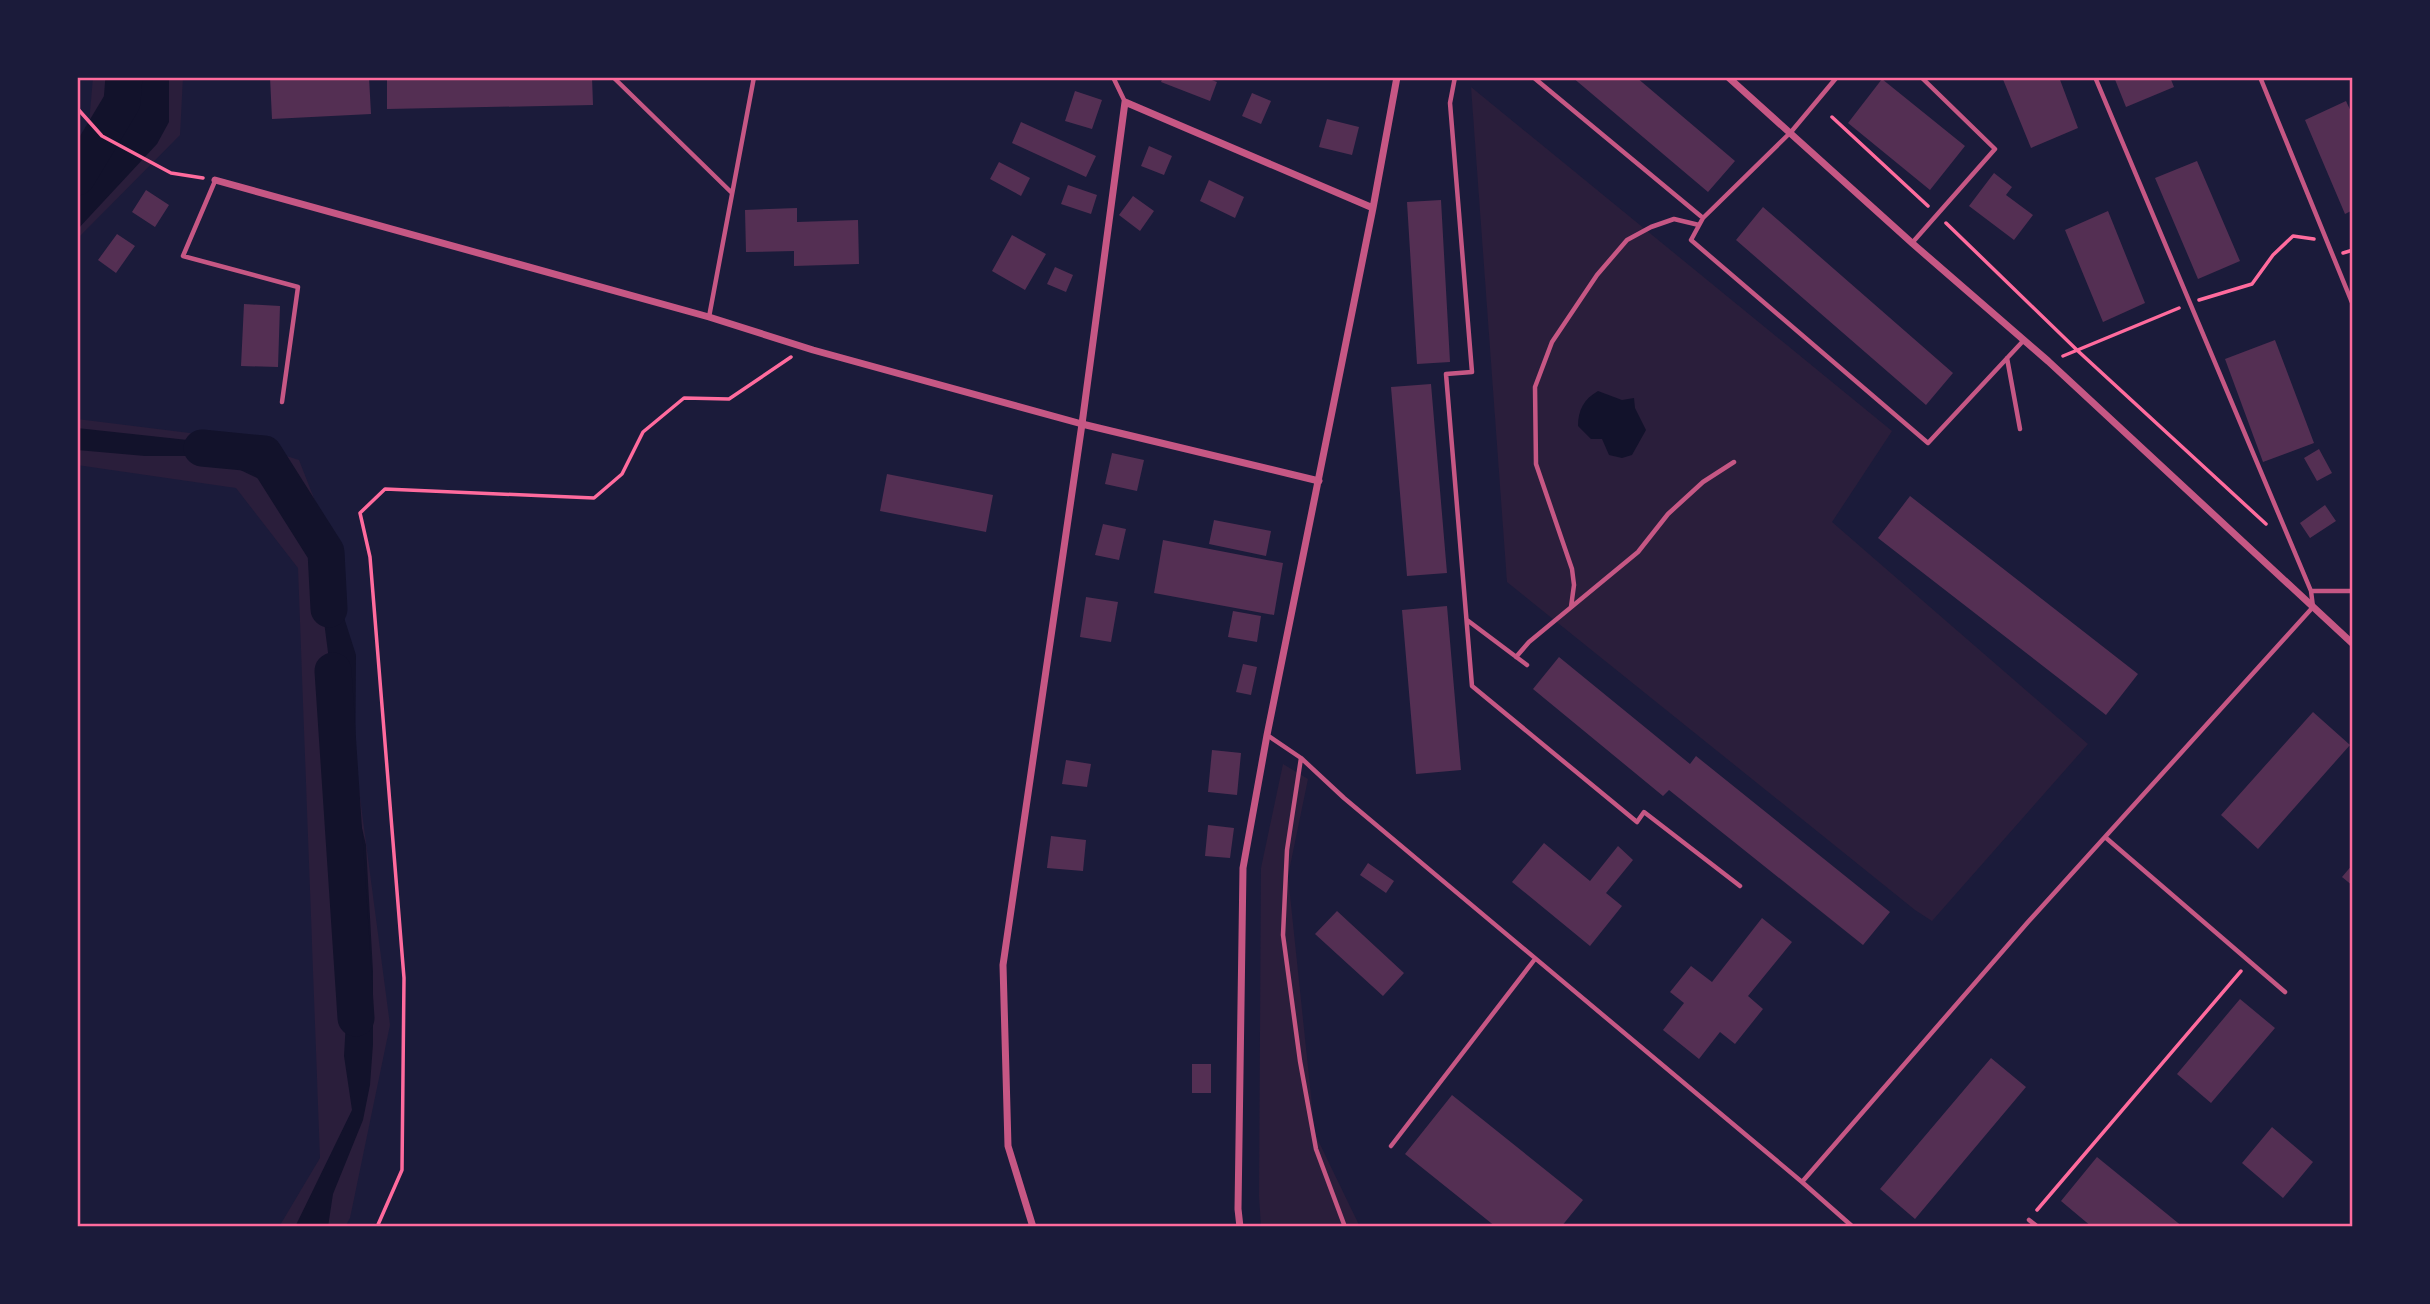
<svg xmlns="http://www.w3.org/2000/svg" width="2430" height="1304" font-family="'DM Sans',sans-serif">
  <rect width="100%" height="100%" fill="#1b1b3a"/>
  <!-- green -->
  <path fill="#2a1e3b" d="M93 77H183L180 135 77 239V143L89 124Z
    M1471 87 1892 431 1832 522 2088 744 1932 921 1915 910 1507 582Z
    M77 419 230 438 299 460 324 524 390 1025 350 1218 345 1227H279L320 1158 298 568 236 488 77 465Z
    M1283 764 1308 779 1288 876 1315 1134 1360 1227H1261L1259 1196 1261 868Z"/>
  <!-- water -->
  <path fill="#12122b" d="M124 77H169V122L157 144 77 230V177L122 102Z
    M1598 391 1622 400 1634 398 1635 408 1646 430 1632 455 1622 458 1609 455 1602 439H1591L1578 426C1578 410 1584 399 1598 391Z
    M77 428 234 445 294 472 307 501 356 655 355 799 366 845 373 972V1044L370 1085 363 1120 333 1194 328 1227H295L352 1110 344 1056 348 985 353 974 337 721 318 576 290 515 272 485 236 468 193 456H145L77 450Z"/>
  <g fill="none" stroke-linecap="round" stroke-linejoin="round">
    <!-- river -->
    <path stroke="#12122b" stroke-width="37" d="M77 177 122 102 124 77
      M202 448 264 454 326 552 329 609
      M333 671 356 1018"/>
  </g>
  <!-- building -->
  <path fill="#542f53" d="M270 77H369L371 114 272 119Z
    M387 77H592L593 105 387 109Z
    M1163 77H1204L1217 82 1210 101 1161 82Z
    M1572 77H1636L1735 161 1708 192Z
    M2002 77H2059L2078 128 2031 148Z
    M2114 77H2170L2174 87 2126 107Z
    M1882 79 1965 146 1930 190 1848 123Z
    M1075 91 1102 100 1092 129 1065 121Z
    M1252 93 1271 101 1261 124 1242 116Z
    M2346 101 2353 116V210L2345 214 2305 120Z
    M1327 119 1359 127 1352 155 1319 147Z
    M1021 122 1096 156 1086 177 1012 143Z
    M1149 146 1172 156 1164 175 1141 166Z
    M2197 161 2240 261 2198 279 2155 178Z
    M999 162 1030 178 1021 196 990 179Z
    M1994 173 2012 187 2006 195 2033 215 2014 240 1969 206Z
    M1209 180 1244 197 1235 218 1200 201Z
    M1068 185 1097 195 1091 214 1061 204Z
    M146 190 169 205 155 227 132 212Z
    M1133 196 1154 211 1140 231 1119 215Z
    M1441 200 1450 362 1417 364 1407 202Z
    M1763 207 1953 373 1926 405 1736 240Z
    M797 208V222L858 220 859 264 794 266V251L746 252 745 210Z
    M2108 211 2145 303 2103 322 2065 230Z
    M117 234 135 246 116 273 98 260Z
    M1012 235 1046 254 1025 290 992 271Z
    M1055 267 1073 275 1066 292 1047 284Z
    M244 304 280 306 278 367 241 366Z
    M2275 340 2314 443 2263 462 2225 359Z
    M1431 384 1447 573 1407 576 1391 387Z
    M2319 449 2332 473 2317 481 2304 458Z
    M1112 453 1144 460 1137 491 1105 484Z
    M887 474 993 495 986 532 880 511Z
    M1910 496 2138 674 2106 715 1878 538Z
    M2325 505 2336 521 2310 538 2300 523Z
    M1214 520 1271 531 1266 556 1209 544Z
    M1103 524 1126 529 1119 560 1095 555Z
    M1163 540 1283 563 1274 615 1154 593Z
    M1086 597 1118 602 1111 642 1080 637Z
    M1447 606 1461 770 1416 774 1402 610Z
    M1233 611 1261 616 1257 642 1228 637Z
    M1559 657 1690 764 1696 756 1890 912 1863 945 1669 790 1663 796 1533 689Z
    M1243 664 1257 667 1251 695 1236 692Z
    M2313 712 2350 745 2258 849 2221 815Z
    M1212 750 1241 753 1237 795 1208 792Z
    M1066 760 1091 764 1087 787 1062 784Z
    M1208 825 1234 828 1230 858 1205 856Z
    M1051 836 1086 840 1083 871 1047 868Z
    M1544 843 1590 881 1618 846 1633 860 1606 893 1622 906 1590 946 1512 882Z
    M1368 863 1394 881 1386 893 1360 875Z
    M2353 864V886L2342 877Z
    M1337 911 1404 973 1383 996 1315 934Z
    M1762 918 1792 942 1748 996 1763 1009 1735 1044 1720 1032 1699 1059 1663 1030 1684 1003 1670 992 1691 966 1712 982Z
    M2240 999 2275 1028 2211 1103 2177 1074Z
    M1991 1058 2026 1087 1915 1219 1880 1189Z
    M1192 1064H1211V1093H1192Z
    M1452 1095 1583 1200 1561 1227H1496L1405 1154Z
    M2272 1127 2313 1162 2283 1198 2242 1163Z
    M2097 1157 2183 1227H2092L2061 1201Z"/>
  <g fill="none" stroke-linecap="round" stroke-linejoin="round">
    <!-- path -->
    <path stroke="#ff6b9d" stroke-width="3.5" d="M77 108 102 136 171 173 203 178
      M1832 117 1928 206
      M1946 223 2078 351 2266 524
      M2343 253 2353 250
      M2199 300 2252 284 2273 255 2293 236 2314 239
      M2063 356 2179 308
      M2037 1210 2241 971
      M377 1227 402 1170 404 978 370 557 360 513 385 489 594 498 622 474 643 432 684 398 729 399 791 357"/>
    <!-- service -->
    <path stroke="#c65784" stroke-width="4.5" d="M613 77 732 193
      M1113 77 1125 102
      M1455 77 1450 103 1472 372 1446 374 1472 686 1637 822 1644 812 1740 886
      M1533 77 1703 218 1791 132 1837 77
      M2260 77 2353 305
      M215 181 183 256 298 287 282 402
      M1703 218 1691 240 1928 443 2024 340
      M1912 243 1995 149 1921 77
      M709 317 754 77
      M2007 358 2020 429
      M2311 591H2353
      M1571 607 1574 585 1572 569 1536 464 1535 387 1552 342 1597 275 1627 240 1651 227 1674 219 1699 225
      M1467 620 1527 665
      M1516 657 1529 642 1638 552 1668 514 1703 482 1734 462
      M1267 735 1301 758 1344 798 1802 1182 2028 922 2313 607 2311 591 2095 77
      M1301 758 1287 850 1283 935 1300 1061 1316 1149 1345 1227
      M2105 837 2285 992
      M1391 1146 1535 959
      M1802 1182 1853 1227
      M2029 1220 2038 1227"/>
    <!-- minor -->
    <path stroke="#c65784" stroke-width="7" d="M1728 77 1912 243 2048 361 2353 644
      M215 180 709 317 813 350 1082 424 1319 481
      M1033 1227 1008 1146 1003 965 1082 424 1125 102 1373 208
      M1240 1227 1238 1209 1243 868 1267 735 1373 208 1397 77"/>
  </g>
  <!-- border -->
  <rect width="2430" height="1304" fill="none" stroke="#1b1b3a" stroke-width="158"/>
  <rect x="79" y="79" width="2272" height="1146" fill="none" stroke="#ff6b9d" stroke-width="2.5"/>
</svg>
